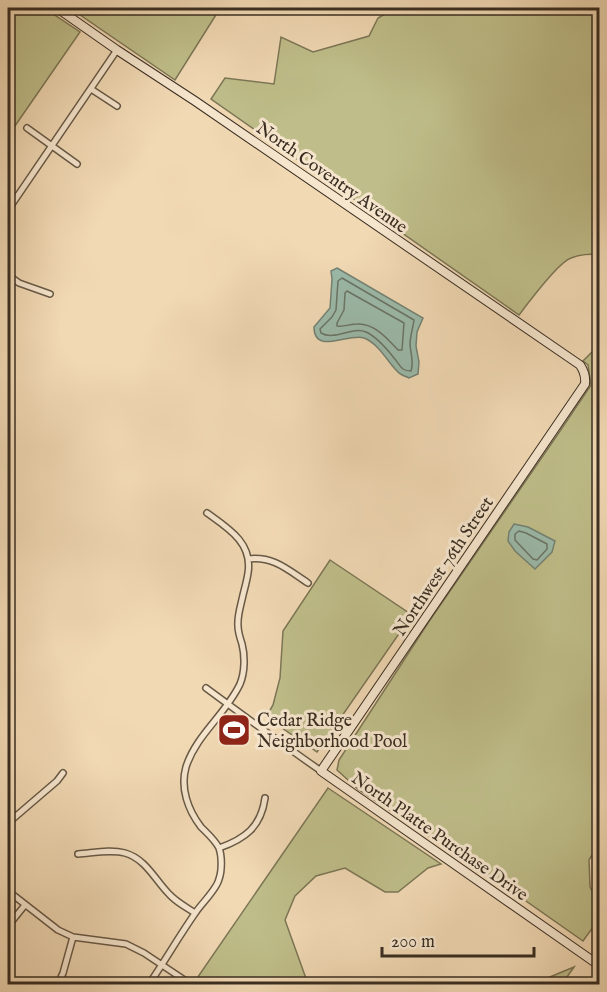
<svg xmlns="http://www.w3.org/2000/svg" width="607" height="992" font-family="'IM FELL English',serif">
  <rect width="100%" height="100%" fill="#f1d9b4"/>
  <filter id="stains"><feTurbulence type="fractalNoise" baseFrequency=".00333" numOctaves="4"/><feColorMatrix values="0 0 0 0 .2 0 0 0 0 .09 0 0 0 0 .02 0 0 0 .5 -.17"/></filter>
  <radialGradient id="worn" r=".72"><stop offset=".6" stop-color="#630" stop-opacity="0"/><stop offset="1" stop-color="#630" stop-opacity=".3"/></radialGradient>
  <!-- green -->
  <path fill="#bfbe8a" stroke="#7c7656" stroke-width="1.5" d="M8 8H44L80 32 8 136Z
    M70 8H217L219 10 175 80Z
    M395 8H599V255C591 253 579 255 571 258 559 262 528 303 519 315L211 99 225 78 274 84 281 37 313 52 369 36 378 18Z
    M599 345 600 842 589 860 590 887 599 903V919L583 941 496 880 359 790 337 770 339 760 428 623 558 434 591 385 588 365 583 361Z
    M330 560 412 615 317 752 266 717 273 705 280 678 283 631Z
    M328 788 441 864 428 868 398 892H385L345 868 316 876 295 896 285 920 308 984H193Z
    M574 967 562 984H533Z"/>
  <!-- water -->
  <path fill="#9bbaaa" stroke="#748274" stroke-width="1.5" d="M337 268 423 318 417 332 416 346 419 362 418 374 409 378C405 376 400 375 397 371 387 361 379 344 364 338 350 332 314 356 314 327L330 308 332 279 331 271Z
    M514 524 528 527 555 541 552 552 535 569 515 551 508 541 509 532Z"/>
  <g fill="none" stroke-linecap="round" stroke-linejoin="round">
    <!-- shore -->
    <path stroke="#6a7466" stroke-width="1.5" d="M342 278 414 320C413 328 410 336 410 345 411 355 414 362 411 371 408 371 406 371 403 369 399 366 397 361 394 358 387 349 377 337 366 332 352 326 335 341 321 333L320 329 332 317 336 310 338 281Z
      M347 291 404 323 402 350H398C387 338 374 323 357 324 350 324 344 327 337 326V323L344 310 345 293Z
      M519 531 526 533 547 544V549L537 560 533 559 515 540V534Z"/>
    <defs>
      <path id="street" d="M91 89 117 106
        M27 128 77 164
        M8 210 117 50
        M8 275 19 283 50 294
        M248 559C274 556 288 570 308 583
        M206 688C244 716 282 744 321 771
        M8 823 57 781 63 773
        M219 848C245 839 261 827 265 798
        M78 854C93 853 110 849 125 853 146 859 155 880 169 894 176 902 186 907 195 913
        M8 891 58 930 73 937 126 944 144 953 189 983
        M8 926 25 905
        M58 984 63 973 73 937
        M149 984C165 961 179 936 196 912 202 903 217 889 219 879 222 871 222 856 219 848 215 840 207 833 201 827 188 810 180 788 186 767 196 735 226 714 240 684 245 672 245 656 242 644 240 638 238 632 238 626 237 616 241 605 243 595 245 587 247 580 248 573 253 543 228 528 207 513"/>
      <path id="secondary" d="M57 8 117 50 195 101 580 365C584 371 586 376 585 384L321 771 600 966"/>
    </defs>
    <!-- street casing -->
    <use href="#street" stroke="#685946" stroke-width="8"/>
    <!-- secondary casing -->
    <use href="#secondary" stroke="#3a2e22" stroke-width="10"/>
    <!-- street -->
    <use href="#street" stroke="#f6e6ce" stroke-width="5"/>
    <!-- secondary -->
    <use href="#secondary" stroke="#f6e6ce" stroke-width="8"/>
  </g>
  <!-- icons -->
  <defs>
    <symbol id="stadium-square" viewBox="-11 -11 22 22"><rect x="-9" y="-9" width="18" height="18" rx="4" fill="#8f2418" stroke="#f6e6ce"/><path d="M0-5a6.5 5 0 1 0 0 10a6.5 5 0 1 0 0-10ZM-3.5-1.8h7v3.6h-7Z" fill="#fff"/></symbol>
  </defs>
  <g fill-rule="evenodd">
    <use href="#stadium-square" x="215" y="711" width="38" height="38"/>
  </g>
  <g text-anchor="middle" stroke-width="6" stroke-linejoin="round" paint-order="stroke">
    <!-- street labels -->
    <g font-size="18" fill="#3a2e22" stroke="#f6e6ce">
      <text transform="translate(332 177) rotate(35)" y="6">North Coventry Avenue</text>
      <text transform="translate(443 566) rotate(-56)" y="6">Northwest 76th Street</text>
      <text transform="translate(440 836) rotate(35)" y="6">North Platte Purchase Drive</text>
    </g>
    <!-- poi labels -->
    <g font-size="18" fill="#3a2e22" stroke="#f6e6ce" text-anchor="start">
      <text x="257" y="726">Cedar Ridge<tspan x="257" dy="21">Neighborhood Pool</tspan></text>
    </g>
  </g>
  <!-- margin -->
  <rect width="607" height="992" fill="none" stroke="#f1d9b4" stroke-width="30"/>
  <rect x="9" y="9" width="589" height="974" fill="none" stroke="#3a2e22" stroke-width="3"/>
  <rect x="15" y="15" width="577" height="962" fill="none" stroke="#3a2e22" stroke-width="1.5"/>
  <!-- scale -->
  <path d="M382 947v9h152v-9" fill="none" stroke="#3a2e22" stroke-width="3"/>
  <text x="391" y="947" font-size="18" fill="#3a2e22" stroke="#f6e6ce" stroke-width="4.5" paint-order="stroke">200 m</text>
  <rect width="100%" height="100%" filter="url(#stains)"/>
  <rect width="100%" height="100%" fill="url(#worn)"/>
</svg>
